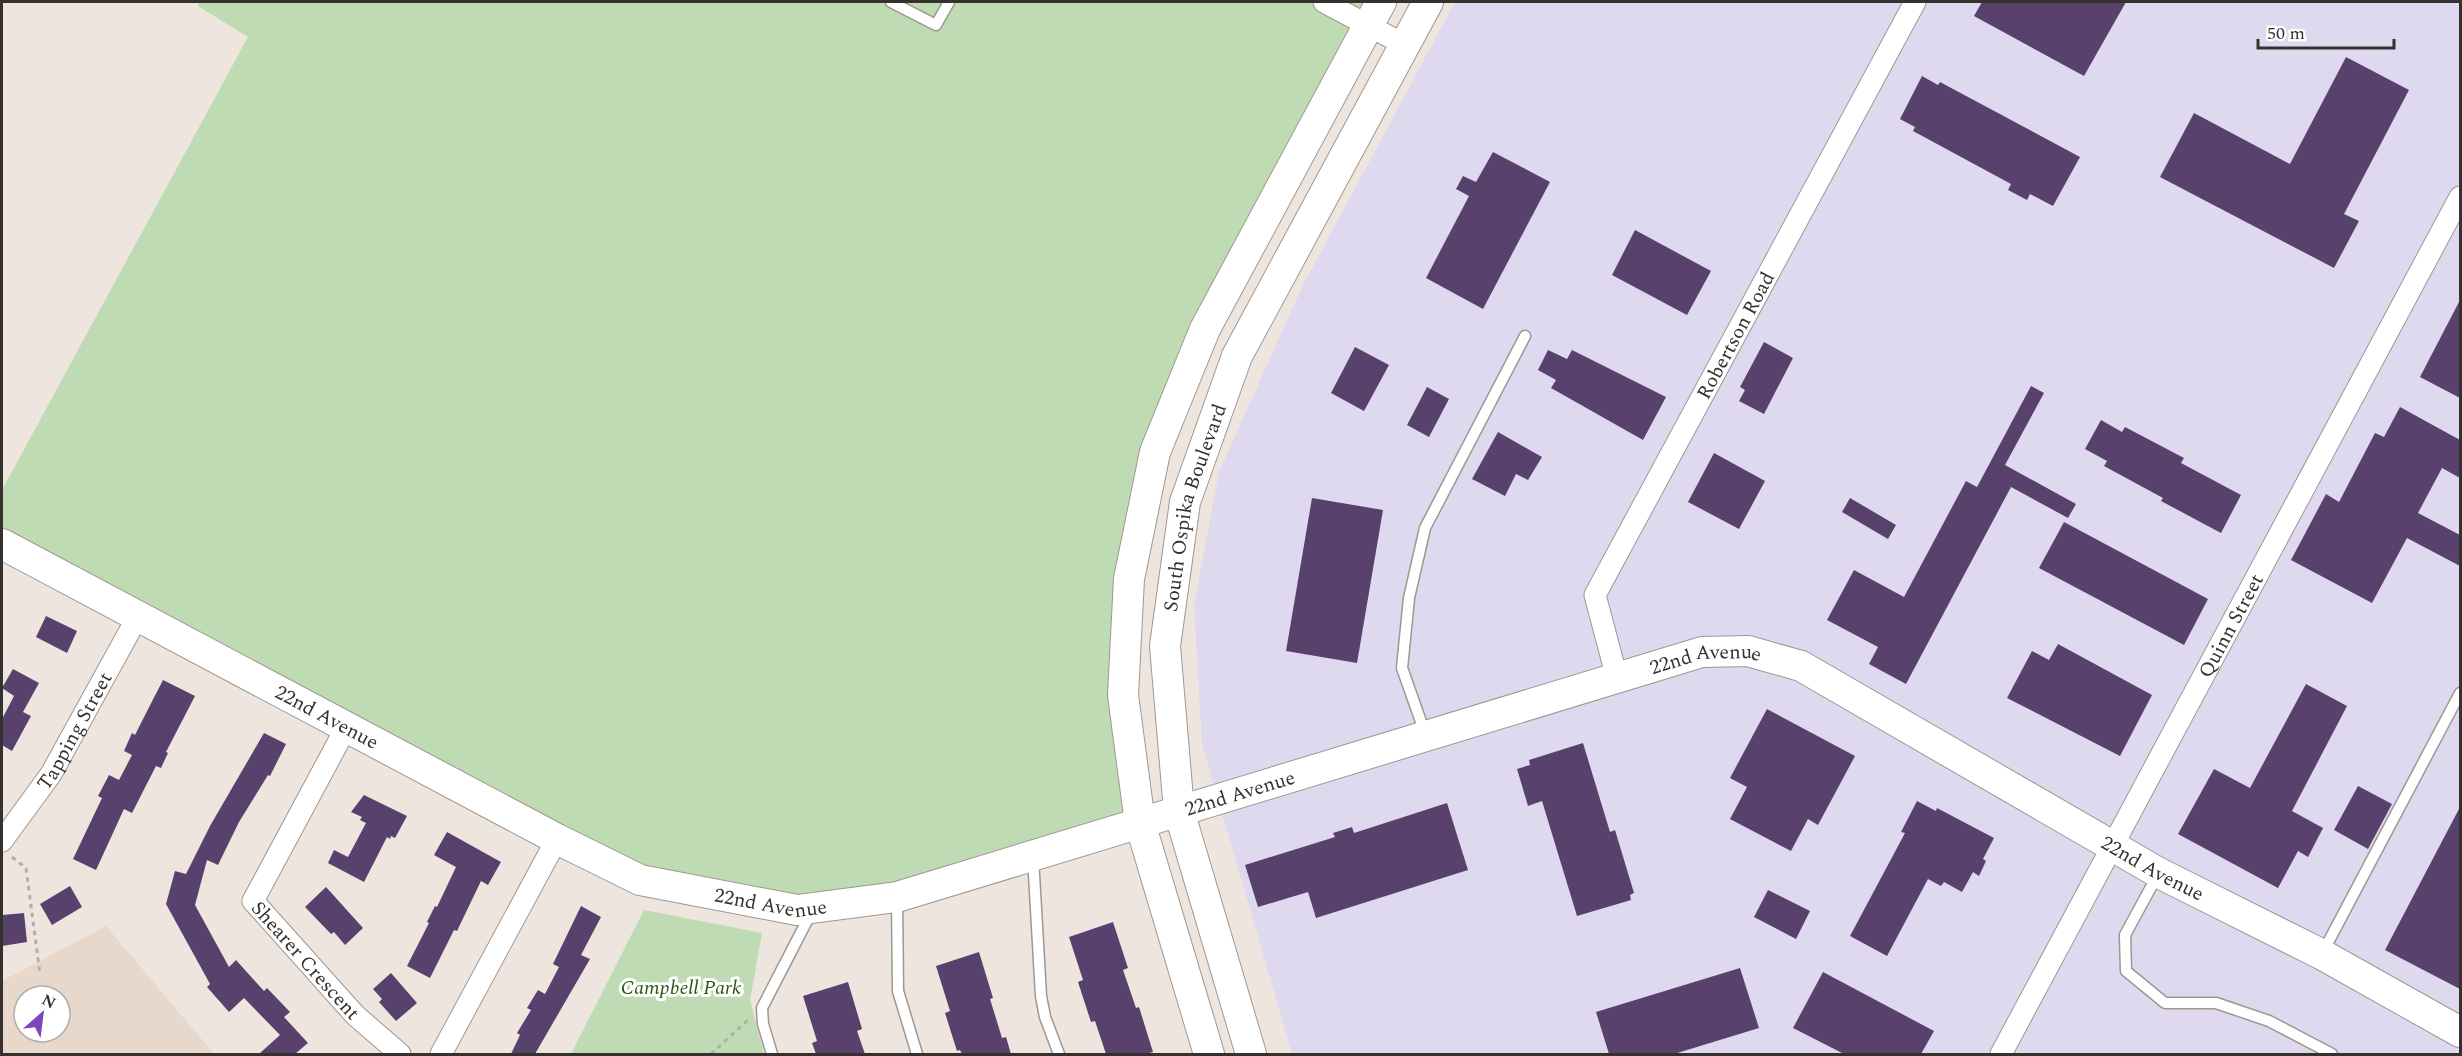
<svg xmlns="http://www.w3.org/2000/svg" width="2462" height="1056" font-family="Spectral,serif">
  <rect width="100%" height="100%" fill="#eee5de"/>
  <!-- commercial -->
  <path fill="#dfd9ef" d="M1455 2H2460V1054H1292L1202 744 1194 605 1219 472 1301 289Z"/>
  <!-- built -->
  <path fill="#e7d8cb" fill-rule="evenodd" d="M106 926 214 1054H2V981ZM24 996H60V1032H24Z"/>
  <!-- green -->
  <path fill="#bfdbb3" d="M199 2H1378L1217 311 1128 576 1138 819 855 907 673 889 2 543V490L248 37 198 6Z
    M644 910 762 933 750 1000 764 1054H571Z"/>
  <!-- building -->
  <path fill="#58426d" d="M1982 2H2126L2084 76 1974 16Z
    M2346 57 2409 90 2344 214 2359 221 2334 268 2160 177 2194 113 2290 164Z
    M1922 76 1938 85 1940 82 2080 157 2053 206 2030 194 2027 200 2008 190 2011 184 1913 131 1915 127 1900 119Z
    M1493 152 1550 182 1483 309 1426 278 1469 196 1456 189 1463 176 1476 182Z
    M1635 230 1711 271 1687 315 1612 275Z
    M2460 300V398L2420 377Z
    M1764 342 1793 358 1764 414 1739 401 1745 390 1740 387Z
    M1355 347 1389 365 1364 411 1331 393Z
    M1548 350 1567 359 1572 350 1666 397 1643 440 1551 388 1556 380 1538 370Z
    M2031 386 2044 393 2005 465 2076 504 2068 518 2011 487 1906 684 1869 664 1878 647 1827 620 1854 570 1904 597 1966 481 1977 487Z
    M1427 387 1449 399 1429 437 1407 425Z
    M2400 407 2460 440V478L2442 468 2418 513 2460 535V566L2407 538 2372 603 2291 560 2326 494 2339 502 2375 433 2384 437Z
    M2101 420 2122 432 2125 427 2184 458 2181 463 2241 495 2221 533 2161 501 2163 498 2104 466 2107 461 2085 449Z
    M1498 432 1542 457 1528 480 1516 474 1505 496 1472 479Z
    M1714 453 1765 481 1739 529 1688 502Z
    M1312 498 1383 510 1357 663 1286 651Z
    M1850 498 1896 525 1888 539 1842 512Z
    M2064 522 2208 599 2184 645 2039 568Z
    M46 616 77 631 67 653 36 637Z
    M2058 644 2152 695 2120 756 2007 698 2032 651 2049 660Z
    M13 669 39 683 23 712 31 716 12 751 2 745V719L14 696 2 688Z
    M163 680 195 696 166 752 168 753 161 768 156 766 132 813 124 809 96 870 73 859 102 798 98 796 109 775 119 780 132 755 124 751 132 733 135 735 142 721Z
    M2306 684 2347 706 2292 811 2323 828 2308 857 2298 851 2278 888 2178 834 2214 769 2250 788Z
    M1767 709 1855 756 1818 825 1808 819 1791 851 1730 819 1747 787 1730 778Z
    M264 733 286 744 270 776 268 775 239 822 218 865 207 860 195 905 229 967 236 960 264 991 267 988 290 1012 284 1017 308 1043 295 1054H259L280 1035 244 998 229 1012 207 987 210 984 166 904 175 871 186 874 210 826Z
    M1583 743 1610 832 1615 830 1634 893 1630 895 1631 900 1577 916 1542 801 1528 806 1517 769 1530 765 1529 760Z
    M2358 786 2392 804 2368 849 2334 830Z
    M364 795 407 816 395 838 391 836 390 839 387 837 364 882 328 863 334 850 348 857 366 823 360 820 362 817 351 812Z
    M1917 801 1936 811 1937 808 1994 838 1983 859 1986 861 1979 876 1973 872 1962 892 1944 882 1941 886 1928 879 1887 956 1850 936 1905 833 1901 832Z
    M1447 803 1468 870 1316 918 1308 892 1258 907 1245 865 1335 837 1333 833 1352 827 1354 833Z
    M2460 807V989L2385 950Z
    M447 832 501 862 488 885 481 881 457 931 454 930 430 978 407 966 429 923 427 922 435 906 437 907 456 867 434 855Z
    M70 886 82 907 52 925 40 904Z
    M326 887 363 928 345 945 334 932 331 934 305 907Z
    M1768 890 1810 911 1796 939 1754 917Z
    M581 906 601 917 581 955 590 959 535 1054H511L520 1035 517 1033 531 1010 527 1008 538 990 545 994 559 967 553 964Z
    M24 913 27 942 2 946V915Z
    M1113 922 1128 968 1123 970 1136 1008 1139 1007 1153 1052 1145 1054H1106L1095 1021 1091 1022 1078 982 1083 980 1069 937Z
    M979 952 993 998 990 999 1002 1038 1006 1037 1011 1054H962L960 1050 957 1051 945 1013 950 1011 936 966Z
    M1740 968 1759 1028 1674 1054H1609L1596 1012Z
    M1823 972 1934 1031 1921 1054H1844L1793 1028Z
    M391 973 417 1003 396 1021 379 1002 382 999 373 989Z
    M848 982 862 1029 857 1031 865 1054H816L812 1043 817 1041 803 996Z"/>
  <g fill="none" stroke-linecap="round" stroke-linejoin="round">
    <defs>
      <path id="lane" d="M891 2 936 25 949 2
        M1425 733 1402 668 1409 598 1425 528 1525 336
        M1033 857 1041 996 1045 1017 1059 1054
        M2157 876 2125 935 2126 971 2165 1003H2216L2269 1021 2332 1054
        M897 899 898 991 917 1054
        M2323 952 2460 693
        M772 1054 763 1024 762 1008 811 913"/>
      <g id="street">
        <path d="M1324 2 1405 45"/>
        <path id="s1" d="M1617 678 1595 595 1915 2"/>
        <path id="s2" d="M347 726 253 901 355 1015 400 1054"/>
        <path id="s3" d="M2 841 51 774 138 616"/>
        <path d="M441 1054 557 839"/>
        <path id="s4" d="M2001 1054 2460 197"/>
      </g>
      <g id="secondary">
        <path id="s5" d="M2 544 557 839 640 880 797 910 897 897 1702 652 1748 651 1801 666 2159 873 2321 954 2460 1032"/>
        <path d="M1209 1054 1140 823 1123 695 1129 579 1155 452 1205 329 1381 2"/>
        <path id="s6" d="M1251 1054 1179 811 1165 646 1185 502 1237 356 1428 2"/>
      </g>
    </defs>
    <!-- lane casing -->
    <use href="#lane" stroke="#9f9790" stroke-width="13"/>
    <!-- street casing -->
    <use href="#street" stroke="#9f9790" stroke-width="23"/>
    <!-- secondary casing -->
    <use href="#secondary" stroke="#9f9790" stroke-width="32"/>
    <!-- path -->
    <path stroke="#b5aea8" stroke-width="3" stroke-dasharray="4.5 4.5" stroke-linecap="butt" d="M12 857 26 868 40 974
      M711 1054 749 1019"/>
    <!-- lane -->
    <use href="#lane" stroke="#fff" stroke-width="10"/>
    <!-- street -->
    <use href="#street" stroke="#fff" stroke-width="21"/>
    <!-- secondary -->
    <use href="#secondary" stroke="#fff" stroke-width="30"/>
  </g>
  <g text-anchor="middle" stroke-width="6" stroke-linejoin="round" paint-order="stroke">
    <!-- street labels -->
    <g font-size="20" fill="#34312e" stroke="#fff">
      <text dy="7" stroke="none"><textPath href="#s1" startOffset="381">Robertson Road</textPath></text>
      <text dy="7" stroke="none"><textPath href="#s6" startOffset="561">South Ospika Boulevard</textPath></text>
      <text dy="7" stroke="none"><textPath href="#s4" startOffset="486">Quinn Street</textPath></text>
      <text dy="7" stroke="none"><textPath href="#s5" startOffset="1826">22nd Avenue</textPath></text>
      <text dy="7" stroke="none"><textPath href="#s5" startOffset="368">22nd Avenue</textPath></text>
      <text dy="7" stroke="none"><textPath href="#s3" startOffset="132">Tapping Street</textPath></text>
      <text dy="7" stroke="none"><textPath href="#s5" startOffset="1340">22nd Avenue</textPath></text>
      <text dy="7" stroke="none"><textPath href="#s5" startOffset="2330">22nd Avenue</textPath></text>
      <text dy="7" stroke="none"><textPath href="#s5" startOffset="854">22nd Avenue</textPath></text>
      <text dy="7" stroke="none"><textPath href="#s2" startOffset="278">Shearer Crescent</textPath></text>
    </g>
    <!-- park labels -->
    <g font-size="20" font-style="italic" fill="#2c5513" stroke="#fff">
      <text x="681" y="994">Campbell Park</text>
    </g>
  </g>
  <!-- border -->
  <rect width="2462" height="1056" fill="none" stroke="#34312e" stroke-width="6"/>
  <!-- north arrow -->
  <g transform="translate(42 1014) rotate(28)"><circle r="28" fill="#ffffff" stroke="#aeadab" stroke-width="1.5"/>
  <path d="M0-4.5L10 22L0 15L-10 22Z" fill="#7b46bd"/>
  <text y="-9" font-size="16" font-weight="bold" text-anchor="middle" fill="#34312e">N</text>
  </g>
  <!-- scale -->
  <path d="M2258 39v9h136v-9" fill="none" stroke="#34312e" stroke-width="3"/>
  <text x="2267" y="39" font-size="18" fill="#34312e" stroke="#ffffff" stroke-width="4.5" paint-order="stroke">50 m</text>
</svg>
